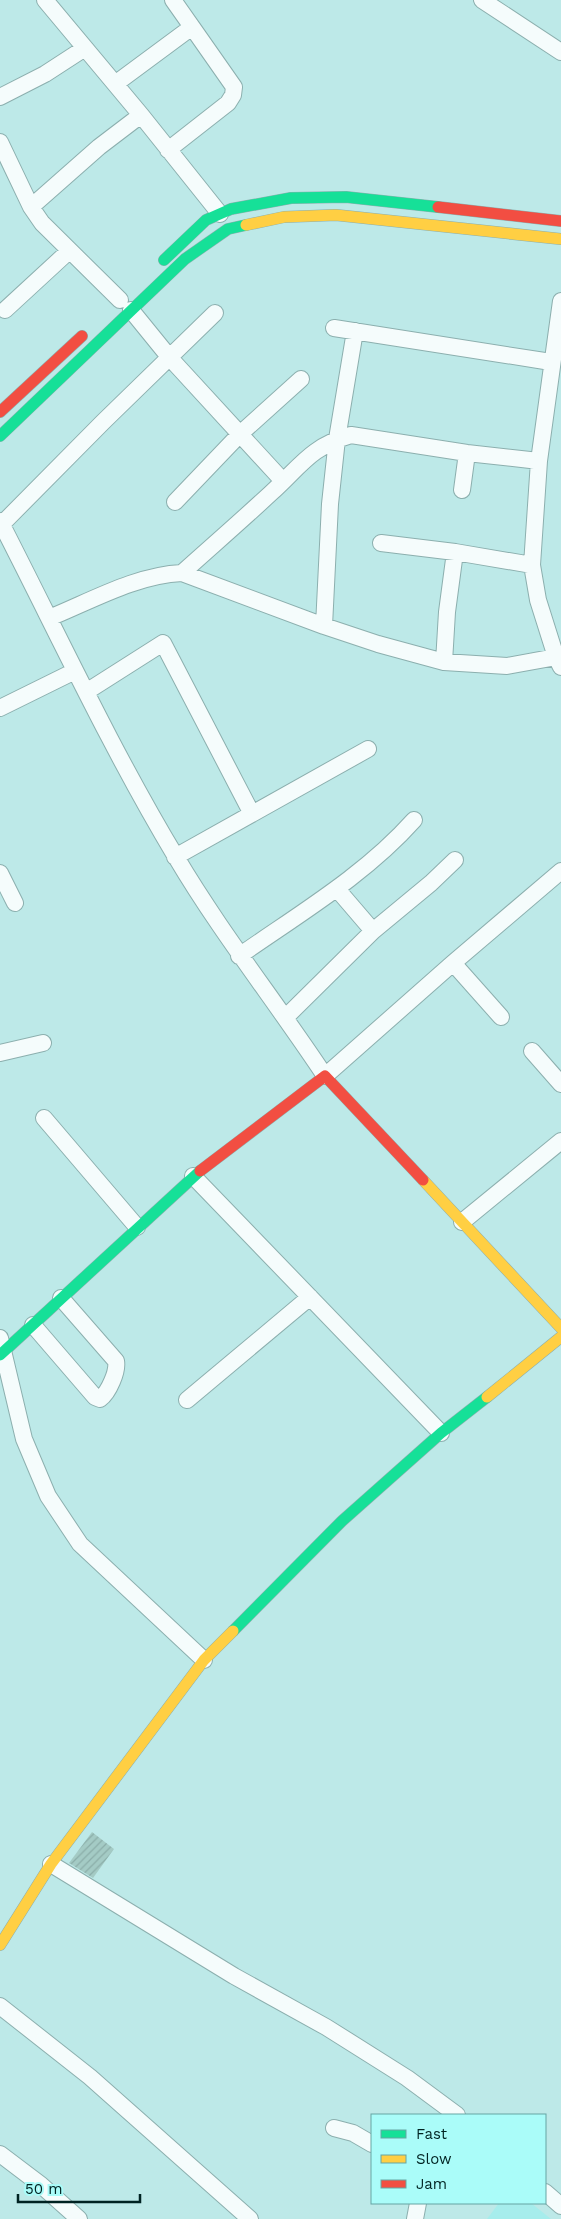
<svg xmlns="http://www.w3.org/2000/svg" width="561" height="2219" font-family="'Work Sans',sans-serif">
  <defs>
    <pattern id="building-hatch" width="6" height="6" patternUnits="userSpaceOnUse" patternTransform="scale(1.25)"><rect width="6" height="6" fill="#a4cbc5"/><path d="M-1 1l2-2M0 6l6-6M5 7l2-2" fill="none" stroke="#8baea9"/></pattern>
  </defs>
  <rect width="100%" height="100%" fill="#bde9e8"/>
  <!-- built -->
  <path fill="#a6edec" d="M499 2203H531L551 2219H487Z"/>
  <!-- building -->
  <path fill="url(#building-hatch)" d="M92 1832 114 1849 93 1878 69 1863Z"/>
  <g fill="none" stroke-linecap="round" stroke-linejoin="round">
    <defs>
      <path id="street" d="M45 0 141 115 220 214
        M482 0 561 52
        M115 84 192 27 173 0
        M0 97 45 74 85 48
        M0 142 31 207 42 223 120 300
        M168 150 228 103 233 95 234 87 192 27
        M31 207 99 147 141 115
        M561 301 539 461 532 565 538 600 556 657 561 667
        M5 310 69 251
        M131 310 170 358 283 481
        M334 328 551 362
        M462 490 467 453
        M175 502 240 434 301 379
        M0 521C58 634 111 749 176 857 221 933 276 1002 325 1076L453 963 561 871
        M2 524 103 422 215 313
        M381 543 455 552 532 565
        M182 573C212 546 242 520 271 493 301 466 310 447 351 435L467 453 539 461
        M49 618C91 601 136 575 182 573L324 626 378 644 444 662 507 666 561 656
        M324 626 330 504 337 439 355 331
        M444 662 447 612 455 552
        M86 692 163 643 252 814
        M0 708 75 671
        M175 857 368 749
        M0 873 15 903
        M337 889 373 931
        M239 956C299 914 365 875 414 820
        M453 963 501 1017
        M286 1017 373 931 431 883 455 860
        M532 1051 561 1084
        M0 1053 43 1043
        M44 1118 137 1227
        M193 1176 441 1433
        M462 1222 561 1141
        M33 1325 95 1397 100 1399C109 1392 118 1371 116 1361L61 1298
        M0 1338 24 1439 48 1496 80 1544 204 1660
        M187 1400 310 1297
        M51 1864 234 1976 326 2027 407 2078 457 2115
        M0 2006 90 2077 250 2219
        M334 2128 353 2133 372 2144
        M0 2154 41 2185 79 2219
        M545 2192 561 2206
        M415 2219 418 2203"/>
      <path id="fast" d="M164 260 206 220 231 209 291 198 346 197 438 207
        M0 436 185 259 228 229 246 225
        M0 1355 200 1171
        M233 1631 342 1521 441 1433 487 1397"/>
      <path id="slow" d="M246 225 284 217 336 215 561 239
        M423 1180 561 1328
        M487 1397 561 1337
        M0 1945 51 1864 204 1660 233 1631"/>
      <path id="jam" d="M438 207 561 221
        M0 412 82 336
        M200 1171 325 1076 423 1180"/>
    </defs>
    <!-- street casing -->
    <use href="#street" stroke="#8cafae" stroke-width="18"/>
    <!-- fast casing -->
    <use href="#fast" stroke="#8cafae" stroke-width="12"/>
    <!-- slow casing -->
    <use href="#slow" stroke="#8cafae" stroke-width="12"/>
    <!-- jam casing -->
    <use href="#jam" stroke="#8cafae" stroke-width="12"/>
    <!-- street -->
    <use href="#street" stroke="#f5fcfc" stroke-width="16"/>
    <!-- fast -->
    <use href="#fast" stroke="#16e098" stroke-width="11"/>
    <!-- slow -->
    <use href="#slow" stroke="#ffcf43" stroke-width="11"/>
    <!-- jam -->
    <use href="#jam" stroke="#f24e42" stroke-width="11"/>
  </g>
  <!-- legend -->
  <rect x="371" y="2114" width="175" height="90" fill="#aafcf9" stroke="#66a5a3"/>
  <rect x="381" y="2130" width="25" height="8" fill="#16e098" stroke="#66a5a3"/>
  <text x="416" y="2139" font-size="15" fill="#002322">Fast</text>
  <rect x="381" y="2155" width="25" height="8" fill="#ffcf43" stroke="#66a5a3"/>
  <text x="416" y="2164" font-size="15" fill="#002322">Slow</text>
  <rect x="381" y="2180" width="25" height="8" fill="#f24e42" stroke="#66a5a3"/>
  <text x="416" y="2189" font-size="15" fill="#002322">Jam</text>
  <!-- scale -->
  <path d="M18 2194v8h122v-8" fill="none" stroke="#002322" stroke-width="2.5"/>
  <text x="25" y="2194" font-size="15" fill="#002322" stroke="#aafcf9" stroke-width="4" paint-order="stroke">50 m</text>
</svg>
